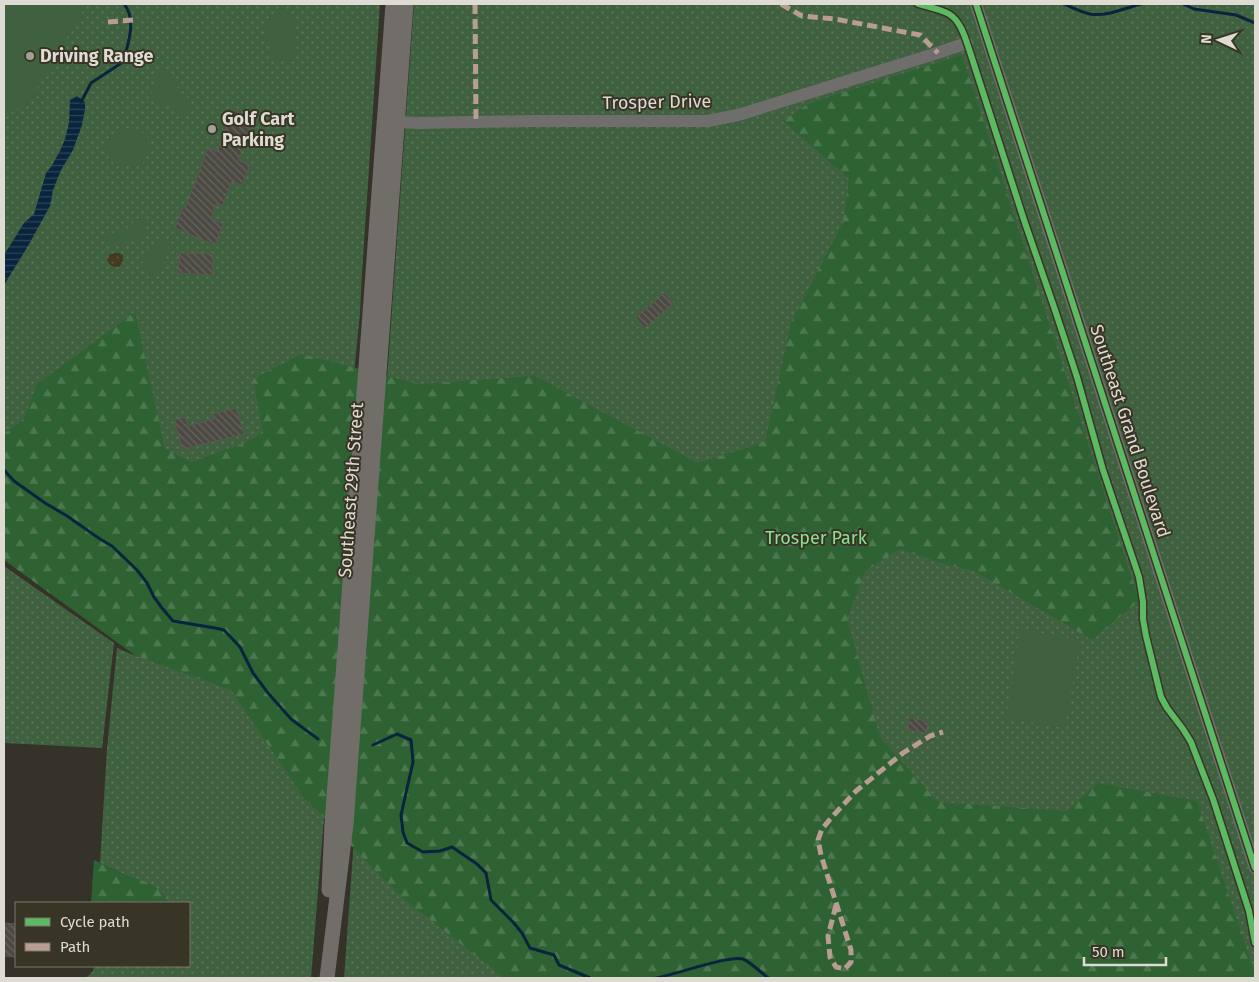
<svg xmlns="http://www.w3.org/2000/svg" width="1259" height="982" font-family="'Fira Sans',sans-serif">
  <defs>
    <pattern id="grass-dots" width="8" height="8" patternUnits="userSpaceOnUse" patternTransform="scale(1.25)"><rect width="8" height="8" fill="#406140"/><path d="M2 2h.1M6 6h.1" fill="none" stroke="#5b775b" stroke-width="1.8" stroke-linecap="round"/></pattern>
    <pattern id="forest-firs" width="22" height="20" patternUnits="userSpaceOnUse" patternTransform="scale(1.25)"><rect width="22" height="20" fill="#2f6232"/><path d="M5 1l3.5 6h-7zM16 11l3.5 6h-7z" fill="#4d784f"/></pattern>
    <pattern id="sand-dots" width="8" height="8" patternUnits="userSpaceOnUse" patternTransform="scale(1.25)"><rect width="8" height="8" fill="#433b1e"/><path d="M2 2h.1M6 6h.1" fill="none" stroke="#5e573e" stroke-width="1.8" stroke-linecap="round"/></pattern>
    <pattern id="water-rules" width="6" height="5" patternUnits="userSpaceOnUse" patternTransform="scale(1.25)"><rect width="6" height="5" fill="#08253d"/><path d="M0 2.5h6" fill="none" stroke="#2c4458"/></pattern>
    <pattern id="building-back-hatch" width="6" height="6" patternUnits="userSpaceOnUse" patternTransform="scale(1.25)"><rect width="6" height="6" fill="#4c4943"/><path d="M-1 5l2 2M0 0l6 6M5-1l2 2" fill="none" stroke="#65635d"/></pattern>
  </defs>
  <rect width="100%" height="100%" fill="#35322a"/>
  <!-- grass -->
  <path fill="url(#grass-dots)" d="M4 4H380L362 273 360 313 344 475 302 795 324 817 311 978H86L93 971 94 966H189V903H168L162 892 100 863 107 749 117 648 136 656 4 549Z
    M414 4H1255V978H344Z
    M4 566 114 643 102 748 4 743Z"/>
  <!-- forest -->
  <path fill="url(#forest-firs)" d="M962 55 1139 601 1092 640 974 571 947 565 900 549 865 571 847 619 880 737 938 802 1067 811 1098 783 1197 801 1255 973V978H504L401 897 302 795 231 690 136 656 4 560V434L23 420 37 384 135 312 165 449 191 462 242 444 263 433 253 379 301 354 419 384 535 376 698 463 765 442 791 323 843 222 849 179 783 121 810 103Z
    M94 860 119 872 149 883 162 892 168 903H91Z"/>
  <!-- sand -->
  <path fill="url(#sand-dots)" d="M114 253H119L123 255V262L119 267C112 267 110 266 107 260L110 254Z"/>
  <!-- garden -->
  <path fill="#406140" d="M4 4H87L26 107 4 110Z
    M279 10C285 9 289 12 294 16 298 28 294 30 294 40 294 43 295 46 295 48 295 60 282 61 273 58L270 51V44L264 34C264 26 272 14 279 10Z
    M162 71 171 77 181 93 189 99 192 105 191 113C180 116 178 113 171 106H163L154 103 151 98C153 90 153 77 157 72Z
    M126 128C152 130 155 143 142 164H126L120 167C100 158 104 132 126 128Z
    M140 219 146 222C147 229 145 237 138 240 138 240 131 242 130 242 121 244 116 249 107 245L104 239C111 229 119 235 127 229 133 224 130 222 140 219Z
    M165 237 170 241C169 249 166 254 164 261 161 271 161 278 148 274L142 264C143 261 159 240 161 239 162 238 164 238 165 237Z
    M1020 629 1080 640 1065 728 1006 718Z"/>
  <!-- water -->
  <path fill="url(#water-rules)" d="M77 96 85 102V109L82 125 73 150 61 170 53 190 50 206 28 246 4 285V255L24 223 34 214 46 173 51 167 60 151 65 139 69 123 70 100Z"/>
  <g fill="none" stroke-linecap="round" stroke-linejoin="round">
    <!-- stream -->
    <path stroke="#08253d" stroke-width="3" d="M1064 4C1073 8 1081 12 1090 14 1107 17 1125 8 1141 4
      M1183 4 1194 9 1236 15 1255 23
      M81 102 91 83 123 62C128 45 137 19 124 4
      M4 470 14 481 45 503 67 516 100 539 112 546 137 570 147 583 154 597 162 608 173 621 215 628 224 630 240 647 253 673 268 693 291 719 318 739
      M373 745 397 734 411 740 413 762 401 815 403 832 407 843 423 852 440 851 452 847 477 864 486 873 491 900 513 922 522 933 530 948 554 955 559 965 590 978
      M656 978C674 975 729 955 743 959 750 962 762 973 768 978"/>
  </g>
  <!-- building -->
  <path fill="url(#building-back-hatch)" stroke="#595750" d="M233 110 255 119 238 160 250 165 242 185 232 181 222 206 216 204 211 219 223 224 215 245 175 228 183 208H185L201 168H200L208 148 217 152Z
    M180 253 213 254 212 275 178 273Z
    M664 293 673 303 645 328 636 318Z
    M236 408 244 434 183 449 174 420 185 417 188 426 214 419 213 414Z
    M909 718 928 721 926 733 908 730Z
    M4 923 16 924V957L4 956Z"/>
  <g fill="none" stroke-linecap="round" stroke-linejoin="round">
    <!-- minor -->
    <path stroke="#706e6c" stroke-width="12" d="M976 4 1255 868
      M397 122 419 123 530 121H708L738 115 931 55 967 43"/>
    <!-- major -->
    <path stroke="#716e6a" stroke-width="15" d="M329 890 332 824 393 4
      M327 978 346 824 406 4"/>
    <!-- quiet -->
    <path stroke="#b99d93" stroke-width="5" stroke-dasharray="10 5" stroke-linecap="butt" d="M475 4 476 122
      M781 4 802 16 835 19 920 35 938 53
      M108 22 133 20
      M836 905 828 936 830 957 836 967 845 969 851 962V950L821 855 818 840 822 829 831 818 856 791 903 753 930 736 943 732"/>
    <defs>
      <path id="cycleway" d="M918 4C928 7 940 9 949 14 961 21 966 40 970 52L1024 220 1055 310 1077 377 1103 470 1139 577 1143 602V619L1146 636 1161 697 1167 708 1183 729 1191 742 1213 799 1249 911 1255 943
        M976 4 1255 868"/>
    </defs>
    <!-- cycleway casing -->
    <use href="#cycleway" stroke="#393526" stroke-width="9"/>
    <!-- cycleway -->
    <use href="#cycleway" stroke="#5cba63" stroke-width="6"/>
  </g>
  <!-- markers -->
  <g fill="#a3a097" stroke="#393526" stroke-width="2">
    <circle cx="30" cy="56" r="5"/>
    <circle cx="212" cy="129" r="5"/>
  </g>
  <g text-anchor="middle" stroke-width="4" stroke-linejoin="round" paint-order="stroke">
    <!-- poi labels -->
    <g font-size="18" font-weight="bold" fill="#dedbd2" stroke="#393526" text-anchor="start">
      <text x="40" y="62">Driving Range</text>
      <text x="222" y="125">Golf Cart<tspan x="222" dy="21">Parking</tspan></text>
    </g>
    <!-- street labels -->
    <g font-size="18" fill="#dedbd2" stroke="#393526">
      <text transform="translate(657 102) rotate(-1)" y="6">Trosper Drive</text>
      <text transform="translate(1130 431) rotate(72)" y="6">Southeast Grand Boulevard</text>
      <text transform="translate(351 490) rotate(-86)" y="6">Southeast 29th Street</text>
    </g>
    <!-- park labels -->
    <g font-size="18" fill="#8ce091" stroke="#393526">
      <text x="816" y="544">Trosper Park</text>
    </g>
  </g>
  <!-- border -->
  <rect width="1259" height="982" fill="none" stroke="#dedbd2" stroke-width="10"/>
  <!-- legend -->
  <rect x="15" y="902" width="175" height="65" fill="#393526" stroke="#7b776b"/>
  <rect x="25" y="918" width="25" height="8" fill="#5cba63" stroke="#7b776b"/>
  <text x="60" y="927" font-size="15" fill="#dedbd2">Cycle path</text>
  <rect x="25" y="943" width="25" height="8" fill="#b99d93" stroke="#7b776b"/>
  <text x="60" y="952" font-size="15" fill="#dedbd2">Path</text>
  <!-- north arrow -->
  <g transform="translate(1219 40) rotate(274)" stroke="#393526" stroke-width="4" paint-order="stroke">
  <path d="M0-4L9 19L0 12L-9 19Z" fill="#dedbd2"/>
  <text y="-8" font-size="14" font-weight="bold" text-anchor="middle" fill="#dedbd2">N</text>
  </g>
  <!-- scale -->
  <path d="M1084 957v8h82v-8" fill="none" stroke="#dedbd2" stroke-width="2.5"/>
  <text x="1092" y="957" font-size="15" fill="#dedbd2" stroke="#393526" stroke-width="4" paint-order="stroke">50 m</text>
</svg>
